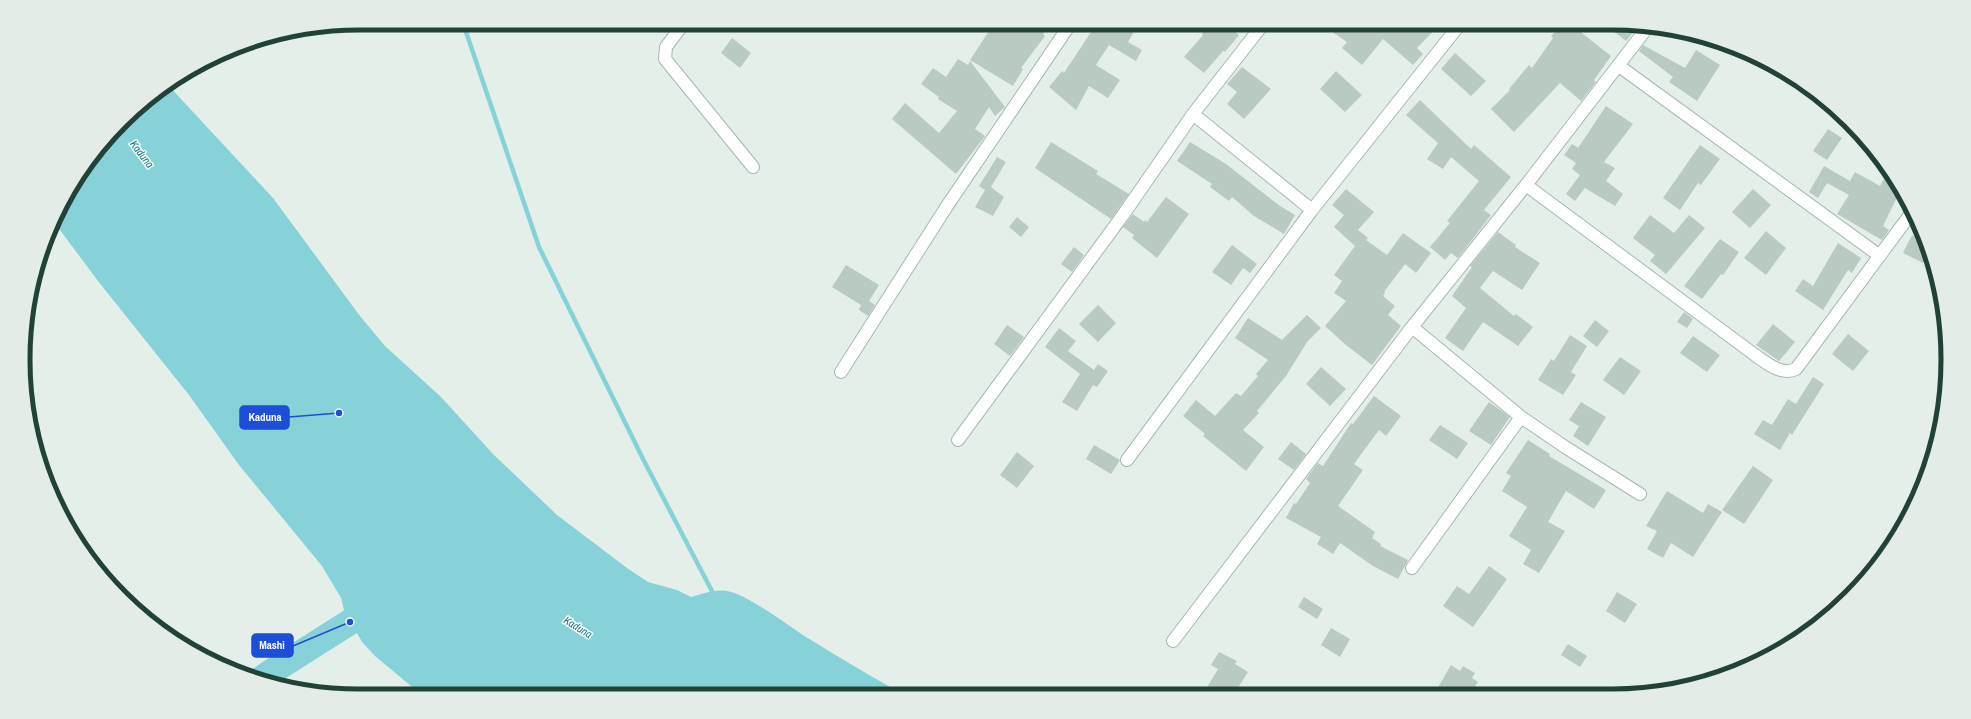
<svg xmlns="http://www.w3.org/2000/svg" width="1971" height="719" font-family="'Archivo Narrow',sans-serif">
  <rect width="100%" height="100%" fill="#e4efe9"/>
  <!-- water -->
  <path fill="#87d2d8" d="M168 85 273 198 360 316 385 346 441 397 493 454 557 515 627 568 648 582 677 590 691 597C702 594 715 589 727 591 745 593 789 626 806 637 838 657 871 676 904 695L423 696 375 656 362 642 344 610 341 598 322 566 239 465 189 395 98 281 54 222 68 191 138 106Z"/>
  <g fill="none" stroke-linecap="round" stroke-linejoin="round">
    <!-- stream -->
    <path stroke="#87d2d8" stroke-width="4.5" d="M463 23 539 247 643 459 714 595"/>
    <!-- river -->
    <path stroke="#87d2d8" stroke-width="26" d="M260 680 268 674 350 622 377 599"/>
  </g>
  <!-- building -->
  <path fill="#b9cac2" d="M979 23H1050L1043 34 1045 36 1021 68 1023 69 1013 86 970 60 989 31Z
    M1097 23H1139L1128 42 1142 50 1136 61 1109 45 1096 65 1120 80 1108 98 1089 86 1076 110 1049 87 1062 71 1064 73Z
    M1192 23H1224L1239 35 1225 52 1223 51 1204 73 1184 57 1203 35 1202 34 1203 32Z
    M1319 23H1441L1417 48 1423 54 1413 65 1383 39 1362 65 1342 48 1347 42Z
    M1563 23H1569L1611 56 1594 80 1596 82 1581 101 1560 83 1514 132 1491 109 1510 90 1509 89 1529 65 1532 68 1553 38 1551 36Z
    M1603 23H1612L1638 26 1626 41Z
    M732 38 751 53 740 68 721 53Z
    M1643 45 1685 68 1696 50 1720 65 1697 101 1669 82 1673 77 1639 51Z
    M1455 53 1486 81 1471 96 1441 69Z
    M958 59 968 65 970 61 1005 107 995 116 989 107 975 129 985 136 956 174 892 119 905 103 939 133 957 111 938 99 939 97 921 84 933 68 946 77Z
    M1242 67 1271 89 1244 119 1227 104 1237 92 1227 84Z
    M1336 71 1362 95 1345 112 1320 89Z
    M1420 100 1471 149 1474 145 1511 177 1484 210 1491 215 1458 258 1451 253 1445 260 1430 247 1450 223 1447 221 1479 181 1451 157 1443 169 1427 159 1438 143 1406 115Z
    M1606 106 1633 124 1604 162 1615 168 1606 181 1623 194 1615 206 1585 188 1575 201 1566 194 1580 175 1572 169 1576 163 1564 155 1572 144 1578 148Z
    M1828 129 1842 138 1827 160 1813 151Z
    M1051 142 1098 171 1096 174 1129 194 1111 219 1035 168Z
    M1190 142 1226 164 1280 206 1295 215 1284 234 1254 216 1232 197 1229 201 1210 187 1212 184 1177 161Z
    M1700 145 1720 159 1701 185 1698 183 1680 210 1663 198Z
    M997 157 1006 162 991 187 1004 197 993 216 975 207 985 190 979 186Z
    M1824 166 1850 181 1855 172 1880 186 1888 171 1901 189 1883 226 1889 230 1882 240 1837 214 1849 195 1827 183 1818 198 1809 192Z
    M1346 189 1374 212 1358 230 1368 238 1366 240 1387 255 1403 233 1431 253 1416 273 1405 264 1384 292 1385 293 1383 296 1395 306 1388 315 1401 326 1372 365 1346 345 1325 326 1346 301 1334 293 1342 281 1334 275 1355 246 1334 227 1344 215 1332 205Z
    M1753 189 1771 205 1750 228 1732 212Z
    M1166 197 1189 214 1157 258 1132 238 1134 235 1123 227 1133 214 1144 222 1145 220 1147 222Z
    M1650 215 1674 233 1689 215 1705 228 1666 274 1650 261 1655 255 1633 238Z
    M1017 217 1029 227 1021 237 1009 227Z
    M1766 231 1786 248 1766 275 1744 258Z
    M1498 232 1516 245 1515 247 1540 263 1522 290 1493 271 1480 288 1514 316 1516 314 1533 327 1518 346 1483 322 1463 351 1445 338 1466 308 1452 296 1472 267 1470 266Z
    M1912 235 1926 243 1929 250 1923 263 1903 253Z
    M1720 239 1739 252 1723 275 1721 274 1702 299 1684 286Z
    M1838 243 1861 258 1852 273 1848 270 1823 310 1795 291 1803 279 1813 286Z
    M1232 245 1257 264 1250 273 1243 268 1231 285 1212 272Z
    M1074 247 1084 255 1072 272 1061 264Z
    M846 265 879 285 869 301 875 305 868 316 859 310 861 305 832 287Z
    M1098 305 1116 323 1098 342 1079 324Z
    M1684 312 1693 319 1687 328 1677 322Z
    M1307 315 1321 328 1307 342 1286 376 1257 411 1259 413 1243 430 1264 447 1246 471 1203 436 1205 434 1183 416 1196 400 1215 416 1236 393 1241 396 1258 376 1256 374 1268 360 1235 338 1248 318 1282 340Z
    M1595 320 1609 331 1597 347 1583 336Z
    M1773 324 1795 342 1779 361 1756 345Z
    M1007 325 1024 337 1010 356 994 344Z
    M1059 328 1076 341 1068 351 1094 370 1098 364 1108 371 1097 387 1093 385 1077 411 1062 402 1080 374 1045 347Z
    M1848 334 1869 351 1853 371 1832 354Z
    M1570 335 1587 346 1571 372 1576 375 1563 395 1538 380 1551 359 1554 361Z
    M1693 336 1720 355 1707 372 1680 353Z
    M1620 357 1641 371 1624 395 1603 380Z
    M1321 367 1346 389 1330 406 1306 384Z
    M1813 377 1824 384 1792 435 1790 433 1780 450 1754 434 1763 420 1772 425 1788 399 1796 404Z
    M1374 396 1401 416 1386 436 1379 430 1354 464 1363 470 1338 506 1375 532 1372 538 1381 544 1380 546 1408 560 1398 579 1373 566 1340 543 1333 554 1317 544 1321 537 1286 518 1294 503 1296 504 1310 483 1306 479 1318 463 1323 466 1351 423 1353 424Z
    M1489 402 1510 417 1491 445 1469 431Z
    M1581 402 1606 417 1588 446 1573 436 1579 426 1569 420Z
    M1440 425 1468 443 1457 459 1429 440Z
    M1528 440 1550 454 1549 456 1606 490 1594 509 1566 491 1548 522 1565 531 1539 573 1523 564 1531 550 1509 536 1527 507 1502 491 1511 476 1506 473Z
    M1291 442 1306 454 1294 470 1278 459Z
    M1094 445 1120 460 1111 474 1086 459Z
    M1017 452 1034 466 1017 488 1000 475Z
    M1753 466 1773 480 1744 524 1722 510Z
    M1667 491 1703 513 1708 504 1722 512 1693 557 1671 543 1663 558 1647 549 1657 531 1646 526Z
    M1489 566 1507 579 1473 627 1443 606 1457 586 1469 594Z
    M1617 592 1637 604 1625 623 1606 611Z
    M1304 597 1323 609 1317 619 1298 607Z
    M1331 628 1350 639 1340 657 1321 645Z
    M1568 644 1587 656 1580 667 1561 655Z
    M1219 652 1237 661 1235 664 1248 672 1234 694H1203L1218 669 1211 665Z
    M1451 665 1460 671 1463 666 1475 673 1472 678 1478 682 1470 694H1434Z"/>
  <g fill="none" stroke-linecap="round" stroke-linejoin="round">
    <defs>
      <path id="street" d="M684 23 666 47 665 59 753 167
        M1619 66 1880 256
        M1193 114 1312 210
        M1526 185 1755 355C1767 363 1781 376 1796 369L1912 212
        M1412 327 1521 417 1565 447 1640 494
        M841 372 947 206 1071 23
        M958 440 1123 215 1193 114 1264 23
        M1127 460 1312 210 1461 23
        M1412 568 1521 417
        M1173 641 1412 327 1526 185 1647 28"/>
    </defs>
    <!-- street casing -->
    <use href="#street" stroke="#a6b8b0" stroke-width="14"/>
    <!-- street -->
    <use href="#street" stroke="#fff" stroke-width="12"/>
  </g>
  <g text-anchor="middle" stroke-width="3" stroke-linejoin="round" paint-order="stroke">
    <!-- water labels -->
    <g font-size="11" font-style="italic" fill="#157a85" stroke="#f5fbf7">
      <text transform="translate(142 154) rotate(53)" y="4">Kaduna</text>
      <text transform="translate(578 627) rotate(32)" y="4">Kaduna</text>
    </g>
  </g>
  <!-- crop -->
  <path d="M0 0H1971V719H0ZM359 30H1612A329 329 0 0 1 1941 359V360A329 329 0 0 1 1612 689H359A329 329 0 0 1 30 360V359A329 329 0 0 1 359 30Z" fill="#e4ece8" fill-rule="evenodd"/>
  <path fill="none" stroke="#214237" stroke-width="5" d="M359 30H1612A329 329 0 0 1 1941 359V360A329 329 0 0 1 1612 689H359A329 329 0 0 1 30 360V359A329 329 0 0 1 359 30Z"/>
  <!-- callouts -->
  <path fill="none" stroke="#1d4ed8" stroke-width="1.5" d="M339 413L289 417M350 622L293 646"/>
  <g fill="#1d4ed8" stroke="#f5fbf7" stroke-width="1.5">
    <circle cx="339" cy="413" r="4"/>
    <circle cx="350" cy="622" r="4"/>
  </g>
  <g fill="#1d4ed8" stroke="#1d4ed8" stroke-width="1.5">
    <rect x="240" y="406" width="49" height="23" rx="4"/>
    <rect x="252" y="634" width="41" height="23" rx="4"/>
  </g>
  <g font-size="11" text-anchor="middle" font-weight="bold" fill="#fff">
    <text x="265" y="421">Kaduna</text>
    <text x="272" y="649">Mashi</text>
  </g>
</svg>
